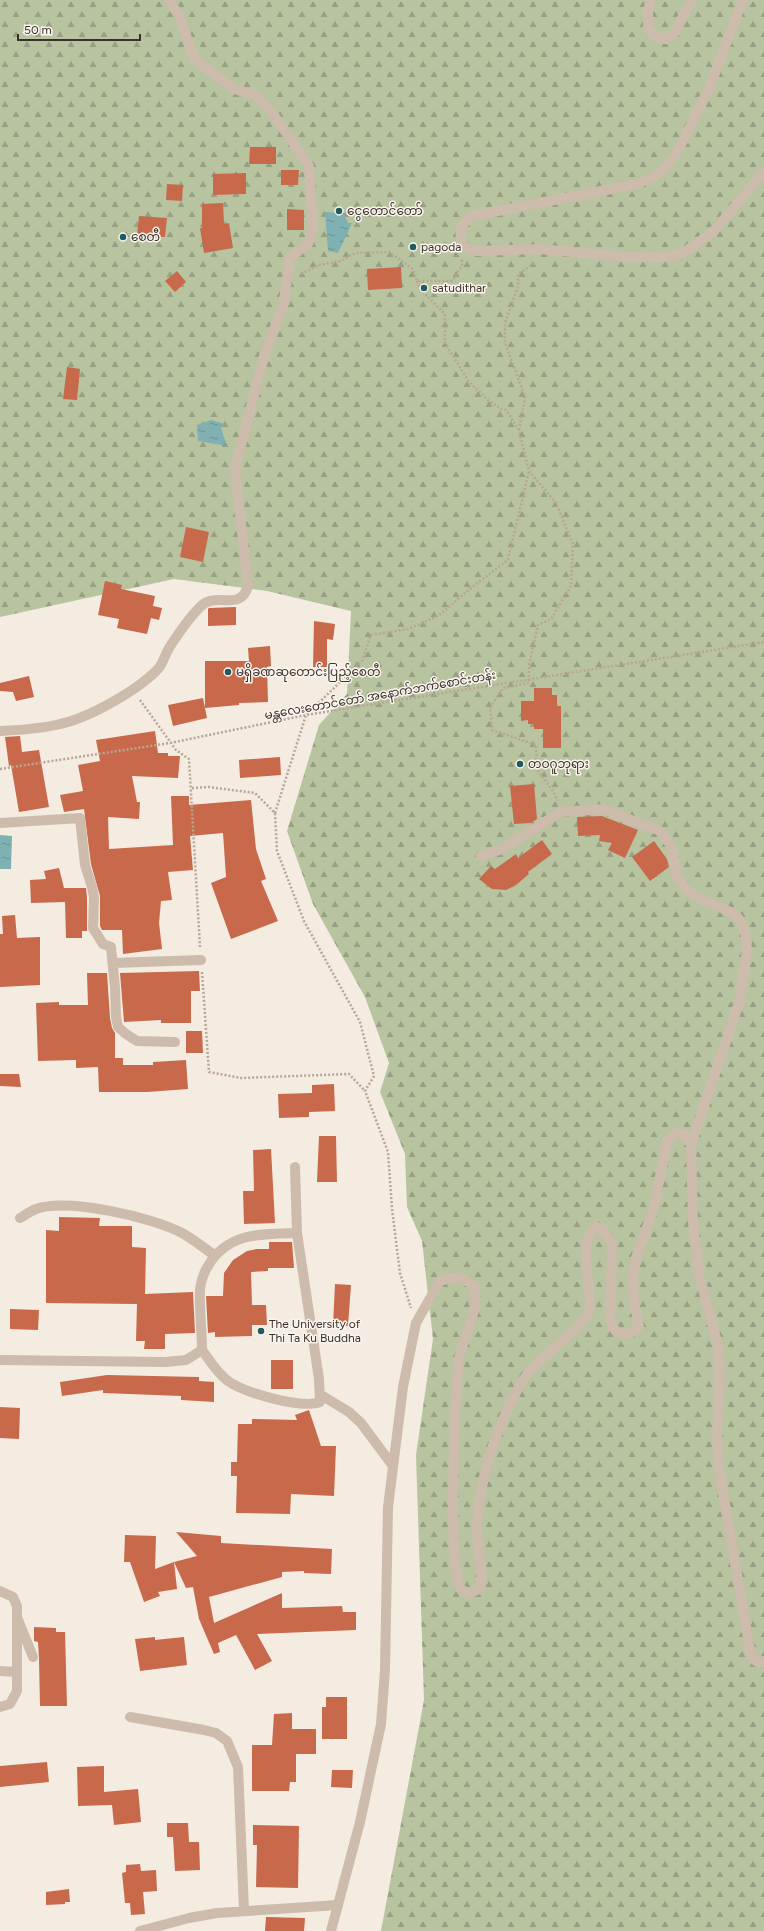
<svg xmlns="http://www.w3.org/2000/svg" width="764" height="1931" font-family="Figtree,'Noto Sans Myanmar',sans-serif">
  <defs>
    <pattern id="forest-firs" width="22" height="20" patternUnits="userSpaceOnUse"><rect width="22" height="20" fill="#b8c4a0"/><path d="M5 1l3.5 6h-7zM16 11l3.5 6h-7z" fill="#97a083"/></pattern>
    <pattern id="water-ripples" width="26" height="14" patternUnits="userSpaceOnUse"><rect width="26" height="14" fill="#7fb0b2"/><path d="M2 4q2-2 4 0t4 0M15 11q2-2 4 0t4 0" fill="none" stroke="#699091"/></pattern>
  </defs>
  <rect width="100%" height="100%" fill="#f4ebe1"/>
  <!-- forest -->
  <path fill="url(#forest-firs)" d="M0 0H764V1931H381L424 1700 416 1455 433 1339 422 1241 407 1207 405 1154 380 1092 389 1063 365 997 313 904 287 831 319 725 347 694 351 611 267 591 174 579 0 617Z"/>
  <!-- water -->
  <path fill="url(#water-ripples)" d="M325 212 344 213 348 223H352L338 253 328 251Z
    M211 420 225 424 221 428 227 446 198 441 197 425Z
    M0 835 12 836 11 869H0Z"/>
  <!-- building -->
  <path fill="#c8694b" d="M250 147H276V164H249Z
    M281 170H299L298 185H281Z
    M246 173V194L213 195V174Z
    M167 184 183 185 182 201 166 200Z
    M223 203 224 224 229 223 233 248 204 253 200 228H202V204Z
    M287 209 304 210V230H287Z
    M139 216 167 218 165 237 137 236Z
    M401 267 402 288 368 290 367 269Z
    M177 271 186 282 175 292 165 281Z
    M67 367 80 369 77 400 63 399Z
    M186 527 209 532 203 562 180 557Z
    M105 581 122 585 121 589 155 596 153 606 162 608 159 620 151 618 147 634 117 628 119 619 98 615Z
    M236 607V625L208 626V609L209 608Z
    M314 621 335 624 333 640 327 639V667H313Z
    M270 646 271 666 267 667 268 702 239 703V705L205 708V661H249L248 648Z
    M29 676 34 697 16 701 13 692 0 691V683Z
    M534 688H552V695H557V706H561V748H543V729H534V724H528V720L521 721V701H534Z
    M203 698 207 718 173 726 168 705Z
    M155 731 158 753H168V756H180L178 778 132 776 137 802H140L139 819 108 817 109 849 173 845 171 796H189V805L251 800 256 849 266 879 261 881 278 921 231 939 211 883 226 877 223 833 190 836 193 870 168 872 172 900 161 901 159 923 162 949 123 954 122 930H102L100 926V896L91 864 84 809 64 812 60 795 83 791 78 765 100 761 96 740Z
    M20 736 22 752 39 750 49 807 19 812 11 765 9 766 5 737Z
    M280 757 281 775 240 778 239 760Z
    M534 784 537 819 531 823 514 824 510 786Z
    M602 816 638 830 625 858 608 850 612 843 599 841 600 835 578 836 577 817Z
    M542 840 552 854 528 872 529 874 516 885 506 890 492 889 479 879 491 866 495 869 516 854 518 858Z
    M654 841 667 859 669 867 650 881 632 857Z
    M59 868 64 888H86L87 898V931H82V938H66L65 902 31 903 30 880 46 879 44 871Z
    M15 915 17 938 40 937V985L0 987V934H3L2 916Z
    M199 971 200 991H191V1023H161V1020L124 1022 120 973Z
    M87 973H107L110 1018 112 1028 115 1033V1058H123V1065H153V1062L186 1060 188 1089 147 1092H99L98 1067 76 1068V1060L38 1061 36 1003 59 1002V1005H88Z
    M186 1031H202L203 1053H186Z
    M0 1074H19L21 1087 0 1086Z
    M334 1084 335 1111 309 1112V1117L279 1118 278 1094 312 1093V1085Z
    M319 1136H336L337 1182H317Z
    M271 1149 275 1223 244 1224 243 1191H254L253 1150Z
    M59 1217 100 1218 99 1226H132V1247L146 1248 145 1294 193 1292 195 1333 165 1334V1349H144L145 1341H136L137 1304 46 1303V1230L59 1231Z
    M269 1242H292L294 1268H268V1271L251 1272 252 1305H266L267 1325H252V1336L215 1337V1332L208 1333 206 1296H223L224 1273 233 1260 247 1251 257 1249H269Z
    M335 1284 351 1285 348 1326 333 1325Z
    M10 1309 39 1310 38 1330 10 1329Z
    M271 1360H293V1389H271Z
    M107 1375 199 1377V1381L214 1382V1402L181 1400V1396L103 1393V1390L62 1396 60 1382Z
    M0 1407 20 1408 19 1439 0 1438Z
    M309 1410 321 1446H336L334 1496 291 1494 290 1514 236 1513 237 1476H231V1462H237L238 1424H252V1419L297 1420 295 1415Z
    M176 1532 221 1536V1543L332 1549 331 1574 304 1573V1571L282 1572V1577L209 1597 214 1623 282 1593V1608L342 1606 343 1612H356V1630L257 1634 272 1661 255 1670 236 1635 218 1643 220 1652 214 1654 199 1619 193 1587 186 1588 174 1562 197 1556Z
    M125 1535 156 1536 155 1569 174 1562 177 1589 158 1592 160 1596 144 1602 130 1562H124Z
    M34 1627 56 1628V1632H65L67 1706H40L39 1658 38 1642 34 1641Z
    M155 1637V1640L184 1637 187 1665 140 1671 135 1639Z
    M326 1697H347V1739H322V1707H326Z
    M292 1713V1729H316V1754H296V1782H290L289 1791H252V1745H272L274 1714Z
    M47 1762 49 1782 0 1787V1766Z
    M104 1766V1792L138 1789 141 1822 114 1825 112 1805 78 1806 77 1767Z
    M332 1770H353L352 1788 331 1787Z
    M167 1823H188L189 1842H199L200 1870 175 1871 173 1837H167Z
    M253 1825 299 1826 298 1888 256 1887 257 1845H253Z
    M140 1864 141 1871 156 1870 157 1891 143 1892 145 1914 131 1915 130 1903H125L122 1873 126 1872V1865Z
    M69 1889 70 1902H65V1904L46 1905V1892Z
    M266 1917 305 1918 304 1931H265Z"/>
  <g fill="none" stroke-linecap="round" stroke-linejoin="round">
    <!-- path -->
    <path stroke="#b9a596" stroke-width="2.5" stroke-dasharray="2 2" stroke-linecap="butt" d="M301 274 319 265 341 261 355 253 389 252 413 269 417 281H452L462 266V259
      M417 281 421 290 445 314V343L469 382 489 401 501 409 506 410 519 430 529 471 556 503 573 544 571 586 551 619 538 625 529 665V683L503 688 490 708 492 730 536 745 537 769 553 791 558 801
      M519 430 525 397 505 343V323L518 287V274L535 263
      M140 700 176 750 189 759 200 947
      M0 769 170 743 306 715 764 642
      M192 788 209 787 255 793 275 813 277 851 304 921 360 1022 374 1076 365 1091 388 1152 392 1209 400 1273 411 1308
      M275 813 306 715 362 661 371 635 408 629 438 616 471 588 508 560 529 471
      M202 972 209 1072 241 1078 349 1074 365 1091"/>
    <!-- service -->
    <path stroke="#cdbbac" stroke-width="10" d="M481 856 502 849 561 812 603 809 641 824 659 830 672 847 677 877 689 892 707 902 731 912 739 919 745 931 747 950 740 1000 691 1145
      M20 1218C25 1215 31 1211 36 1209 68 1198 152 1217 182 1233 193 1239 204 1248 214 1255
      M202 1350C210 1361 217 1373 228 1381 245 1393 301 1409 320 1402L319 1379 297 1233 295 1167
      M0 1360 165 1362 186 1360 202 1350C202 1330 199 1309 200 1289 201 1282 204 1272 208 1266 228 1232 262 1234 297 1233
      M321 1395 349 1412 361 1423 393 1466
      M17 1617 33 1657"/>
    <!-- minor -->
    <path stroke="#cdbbac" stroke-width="10" d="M651 0 648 11V29L655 36 665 39 674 33 692 0
      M743 0 710 86 682 143 675 156 663 170 654 177 637 184 472 216C460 225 458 232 463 246L474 251 540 249 624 257H668L683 253 713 232 764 172
      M0 731C20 730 41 729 60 724 89 718 138 690 158 669 163 663 165 655 169 648 178 634 189 618 200 607 216 590 240 613 248 586L235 469 264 356 283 306 289 267 288 259 308 244 313 227 309 166 271 111 256 95 234 89 195 60 179 16 169 0
      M0 823 80 818 85 865 92 887 94 897 93 928 103 944 111 947 115 988 116 1017 118 1027 126 1034 137 1041 175 1042
      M113 963 201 960
      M0 1591 13 1597 17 1606V1691L10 1704 0 1707
      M0 1671 17 1672
      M130 1717 204 1730 216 1733 227 1741 238 1767 244 1910
      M140 1931 189 1918 217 1913 338 1905
      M331 1931 360 1822 381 1724 385 1670 388 1507 403 1387 416 1323 440 1281 451 1278 460 1277 473 1285C483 1303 462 1339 459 1359 455 1387 447 1576 461 1589 467 1595 474 1592 480 1588 484 1571 478 1552 477 1534 477 1489 492 1440 512 1400 519 1386 526 1373 538 1363 549 1351 585 1325 589 1311 594 1289 575 1241 596 1227L604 1230 612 1245 610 1320C611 1323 612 1327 614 1329 620 1337 634 1334 639 1326L634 1302 633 1278 636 1258 653 1211 667 1141 677 1133 685 1135 691 1145 693 1222 699 1274 718 1346 720 1375 717 1439 720 1475 751 1656 757 1662 764 1661"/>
  </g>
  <!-- markers -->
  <g fill="#1f5a5e" stroke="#fbf5ee" stroke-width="1.5">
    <circle cx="339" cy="211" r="4"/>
    <circle cx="123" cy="237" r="4"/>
    <circle cx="413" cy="247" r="4"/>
    <circle cx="424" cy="288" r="4"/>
    <circle cx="228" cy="672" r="4"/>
    <circle cx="520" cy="764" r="4"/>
    <circle cx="261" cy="1331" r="4"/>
  </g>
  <g text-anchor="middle" stroke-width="3" stroke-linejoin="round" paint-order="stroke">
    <!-- poi labels -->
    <g font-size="12" fill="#3b302b" stroke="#fbf5ee" text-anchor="start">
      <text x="347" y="215">ငွေတောင်တော်</text>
      <text x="131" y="241">စေတီ</text>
      <text x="421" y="251">pagoda</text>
      <text x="432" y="292">satudithar</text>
      <text x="236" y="676">မရှိခဏဆုတောင်းပြည့်စေတီ</text>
      <text x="528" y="768">တဝဂူဘုရား</text>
      <text x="269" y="1328">The University of<tspan x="269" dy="14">Thi Ta Ku Buddha</tspan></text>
    </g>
    <!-- street labels -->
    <g font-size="12" fill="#3b302b" stroke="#fbf5ee">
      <text transform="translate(380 695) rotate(-10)" y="4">မန္တလေးတောင်တော် အနောက်ဘက်စောင်းတန်း</text>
    </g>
  </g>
  <!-- scale -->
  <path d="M18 34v6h122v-6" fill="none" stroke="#3b302b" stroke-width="2"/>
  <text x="24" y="34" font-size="12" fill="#3b302b" stroke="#fbf5ee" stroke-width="3" paint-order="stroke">50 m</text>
</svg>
